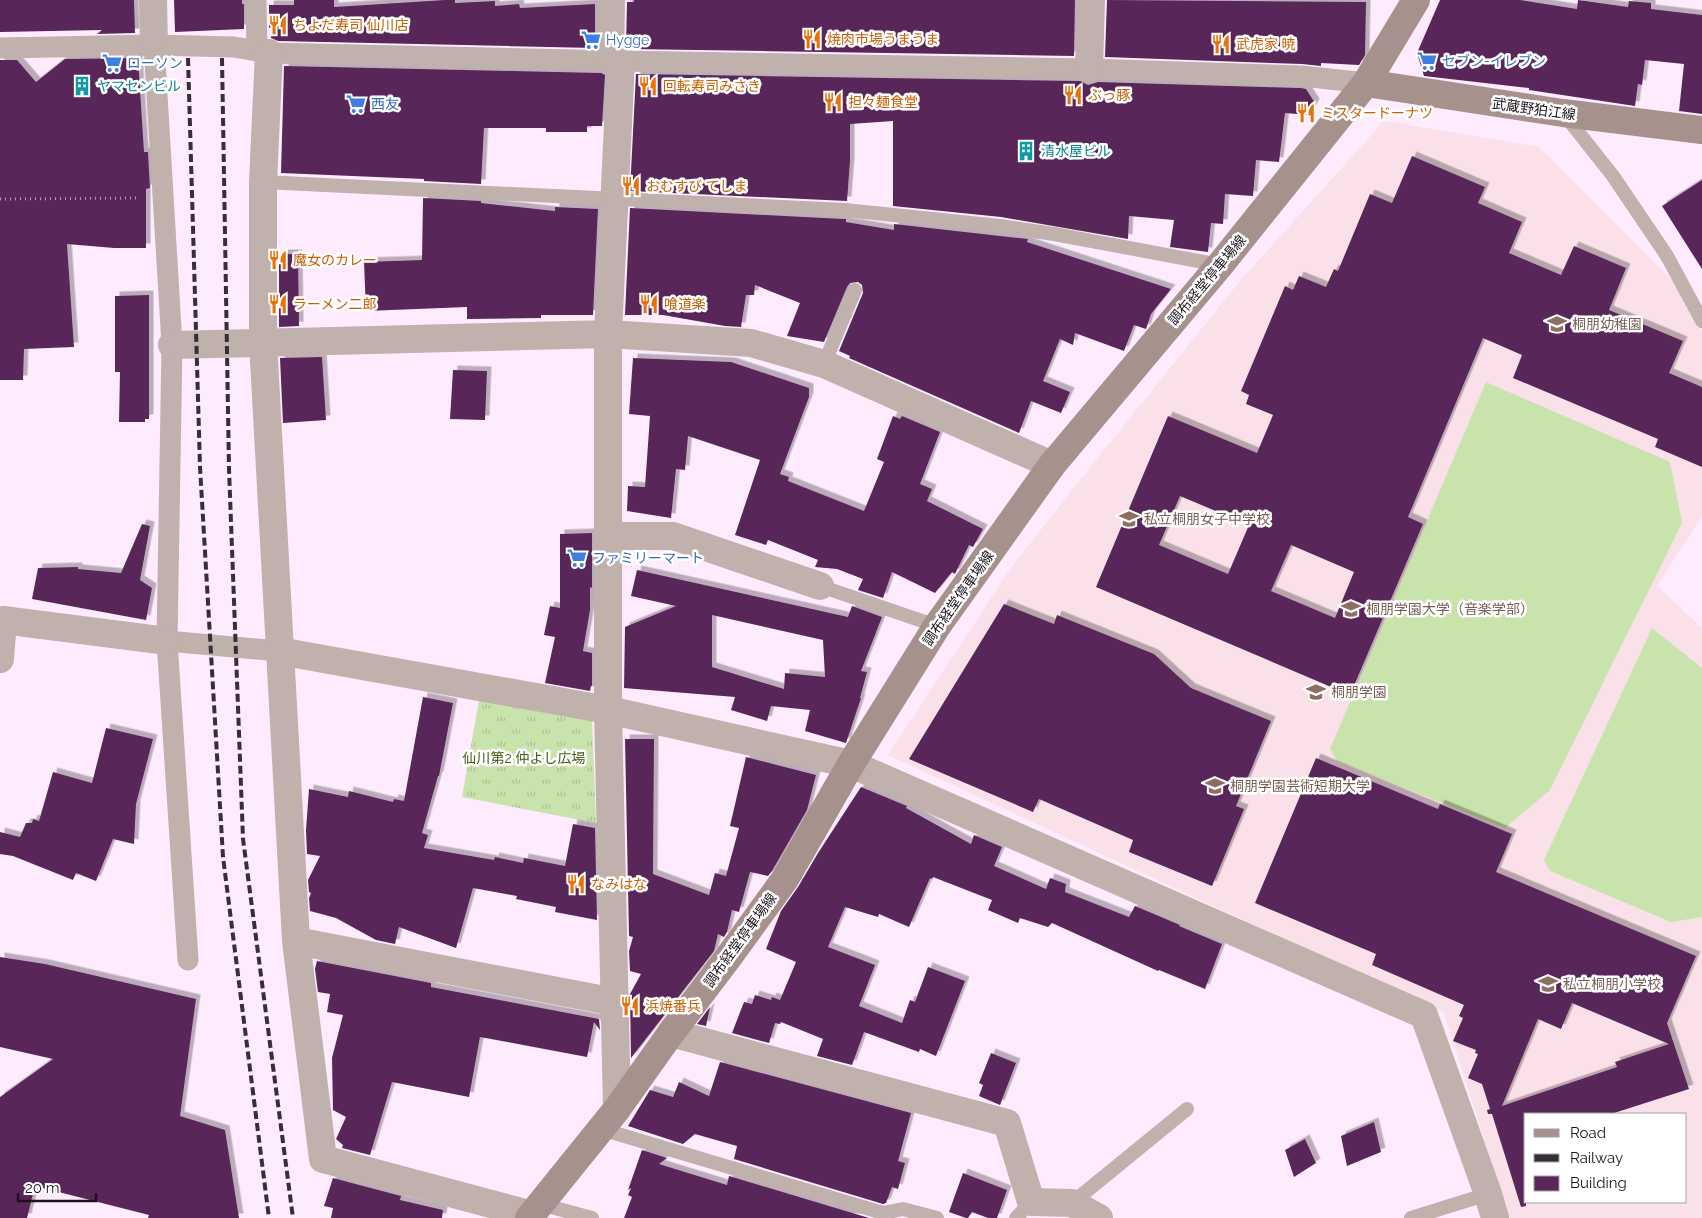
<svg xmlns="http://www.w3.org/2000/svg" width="1702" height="1218" font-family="Raleway,'Noto Sans JP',sans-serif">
  <defs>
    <pattern id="grass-tufts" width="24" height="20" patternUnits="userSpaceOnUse" patternTransform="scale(1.25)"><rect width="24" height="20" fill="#c9e3ac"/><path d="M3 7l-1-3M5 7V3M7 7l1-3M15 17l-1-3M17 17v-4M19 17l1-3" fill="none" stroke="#acc293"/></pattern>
    <filter id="shadow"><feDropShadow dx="4.5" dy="-4.5" stdDeviation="0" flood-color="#0004"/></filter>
  </defs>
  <rect width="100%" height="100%" fill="#ffebfe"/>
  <!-- education -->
  <path fill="#fae1e9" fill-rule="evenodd" d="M1384 121 1539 147 1681 289 1702 331V516L1657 586 1702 628V1218H1509L1444 1013 888 755 1010 569 1076 485 1239 282ZM1526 1114H1686V1202H1526Z"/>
  <!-- grass -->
  <path fill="url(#grass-tufts)" d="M479 700 592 720 596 823 462 797Z"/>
  <!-- pitch -->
  <path fill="#c9e3ac" d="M1486 382 1670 462 1682 523 1550 790 1505 828 1337 761 1330 749Z
    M1652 628 1702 668V917L1671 922 1550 871 1544 860Z"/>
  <!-- building -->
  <path fill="#592759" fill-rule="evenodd" filter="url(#shadow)" d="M0 0H134L135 33 97 34 102 30 0 32Z
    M174 0H242V4H244V29L175 32Z
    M294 0H334V7L445 0H455V3L495 1V6L519 4 520 8 595 4V48L278 41 271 38V27L269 28V5H294Z
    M634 0H1075L1074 56 630 49 626 47 627 2H634Z
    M1107 0 1366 2 1365 55 1359 65 1321 63V66L1302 64 1105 57Z
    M1440 0H1520L1577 9 1578 0 1628 7 1629 1 1651 3V9L1702 15V114L1679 111 1684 64 1645 60 1642 85 1638 84 1635 106 1529 90V88L1424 76 1417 53Z
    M138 58 144 152H148L150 188 146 189V248H114L67 244 74 347 24 349 23 380H0V60H17L36 82 65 59Z
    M284 66 601 73 605 75 602 126H587V132H546V128H484L481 184 424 181V179L281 173Z
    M636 74 1080 81 1088 85 1098 82 1301 88 1306 89 1315 103 1309 115 1285 113 1279 162 1256 160 1253 196 1225 194 1223 224 1211 223 1208 252 1170 247 1174 220 1129 216 1128 239 1001 217 893 206V121L850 124V161L847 201 630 191Z
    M1412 156 1485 187 1478 203 1522 222 1509 253 1561 275 1574 246 1626 268 1609 310 1683 341 1669 373 1702 387V467L1655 447 1658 439 1513 378 1522 355 1483 338 1408 517 1423 524 1350 695 1096 587 1168 416 1257 453 1273 415 1246 404 1249 395 1241 391 1285 286 1293 290 1299 276 1326 287 1334 269 1338 271 1370 194 1392 203ZM1180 496 1249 525 1228 574 1159 545ZM1291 545 1354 572 1335 618 1271 591Z
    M1702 180V269L1662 206Z
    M423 198 481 201V203L555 211V207L598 209 593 315H541V318L467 319V307L366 311 364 262 422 260Z
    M630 208 844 219H846V222L894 230V224L1028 239 1027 242 1171 289 1151 314 1146 329 1134 325 1124 351 1075 333 1073 345 1060 339 1043 381 1070 392 1061 413 1031 401 1019 433 849 358 850 356 839 351 863 293 862 285 858 282 850 283 847 287 824 342 787 336 800 303 755 285 754 295H746L741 327 725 326 663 315H625Z
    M279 254H298L299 326 279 327Z
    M149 295V419H145V422H119L120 372H115V296Z
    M322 357 326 420 283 423 280 358Z
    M633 358 731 362 809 388V397L780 474 789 477 788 481 864 511 884 462 877 459 893 416 900 419 902 416 940 432 920 484 932 489 927 501 983 529 973 547 969 545 955 574 952 572 935 593 892 572 883 598 858 590 863 579 837 569 815 567 818 560 768 540 766 545 735 535 760 460 688 436 685 470 676 469 671 518 627 511 628 486 645 487 650 416 629 414Z
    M453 370 487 371 485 420 450 419Z
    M142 524 150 526 140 580 152 588 146 620 32 599 38 568 78 567V569L121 573Z
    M592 533V588L590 587V610L583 651 592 653V686H591L590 691 545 683 555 637 544 635 550 606 560 608V534Z
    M637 570 848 617 852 606 882 617 861 671 867 672 860 698H861L846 743 805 731 810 710 771 706 767 721 731 710 735 697 624 688 625 627 676 606 631 596ZM712 615 823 640 825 677 785 673 784 689 712 667Z
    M1004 604 1054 624 1057 615 1154 654 1191 688 1271 721 1236 806 1244 809 1212 886 1129 852 1133 840 1039 799 1033 812 909 759Z
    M423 697 453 703 439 776H438L422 833 428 835 424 848 494 860 495 857 523 863 524 858 565 866 573 824 595 828 597 920 555 912 556 907 516 899 517 896 473 888 456 948 399 927 395 944 376 940 336 918 310 911 309 898 311 893 309 892 308 880 320 856 307 854 306 830 309 789 348 797 349 791 393 802 394 799 404 801Z
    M106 728 153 739 136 804 134 844 113 839 96 881 76 873 73 880 13 856 0 854V832L20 837 26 823H32L33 819 39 821 53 772 92 783Z
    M625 739H654L653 874 709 895 715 873 726 876 739 828 730 826 746 757 816 775 807 810 772 871 768 876 750 872 739 912 732 910 727 932 724 937 718 934 714 951 631 1058 630 994 641 974 630 971 629 951 633 937 629 936Z
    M1316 758 1438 809 1440 804 1512 834 1496 872 1696 956 1667 1023 1689 1089 1611 1114H1526V1206L1521 1207 1492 1114H1488L1487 1110 1490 1109 1482 1084 1468 1078 1478 1054 1475 1053 1476 1050 1453 1041 1463 1018 1459 1016 1464 1005 1372 965 1376 954 1255 903ZM1572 1003 1669 1044 1615 1062 1617 1067 1502 1106 1538 1019 1561 1029Z
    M861 787 907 806 906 808 971 844 974 835 1002 847 994 866 1046 889 1050 878 1066 884 1065 892 1129 917 1135 906 1180 925 1179 926 1222 944 1205 989 1159 970 1158 971 1052 923 1048 927 1020 918 1018 923 988 910 992 900 933 877 932 879 930 878 909 927 879 914 878 917 845 907 828 947 875 965 859 1006 902 1023 910 1000 915 1002 928 967 965 981 936 1056 920 1049 919 1052 864 1032 852 1065 817 1056 823 1039 781 1022 780 1024 775 1023 769 1043 732 1033 744 1002 752 1004 755 995 771 1000 772 997 780 1000 796 962 766 949 781 911 798 887 818 853Z
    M0 957 45 964 196 999 180 1116 225 1130 239 1218H148L149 1215 35 1186 27 1218H0V1097L53 1059 0 1047Z
    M317 961 431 983V987L599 1019 600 1030 594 1022 587 1057 480 1037 469 1097 392 1082 370 1155 342 1148 343 1145 336 1139 346 1117 333 1110 332 1058 343 1015 327 1012 330 994 318 992 315 969Z
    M710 1007 706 1026 697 1024Z
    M991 1053 1016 1063 1000 1105 979 1096 983 1085 979 1083Z
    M720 1062 911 1113 898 1161 905 1163 898 1189 892 1187 886 1203 883 1204 734 1159 737 1146 695 1134 683 1144 628 1126 650 1090 673 1097 679 1082 709 1096Z
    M1374 1122 1381 1152 1347 1166 1341 1136Z
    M1305 1139 1316 1163 1294 1177 1285 1150Z
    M642 1150 667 1158 659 1164 727 1185 729 1176 869 1218H624L632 1197 628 1195 631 1188 628 1190Z
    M963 1173 1007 1190 997 1218H988L972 1212 968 1218H966L949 1212Z
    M333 1178 401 1196 400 1200 443 1210 442 1218H331L333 1208 324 1206Z"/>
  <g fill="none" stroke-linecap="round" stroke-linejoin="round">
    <!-- path -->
    <path stroke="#ae9fae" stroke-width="3" stroke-dasharray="1 4" stroke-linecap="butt" d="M0 199 140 198"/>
    <!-- service -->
    <path stroke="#c0b1ad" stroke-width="14" d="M1564 114 1613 176 1667 256 1702 321
      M263 182 845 210 1000 226 1054 234 1220 265
      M824 364 855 290
      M820 586 937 626
      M601 1129 883 1213 903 1209 937 1218
      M1072 1203 1187 1109
      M540 1204 592 1218
      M1016 1218 1031 1202
      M1411 1218 1488 1194"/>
    <!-- pedestrian -->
    <path stroke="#c0b1ad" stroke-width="21" d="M256 0 257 50
      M154 45 172 345 167 641 188 960
      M0 48 154 45 234 47 269 53 621 61 1089 69 1302 76 1366 83
      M167 641 279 651"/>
    <!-- minor -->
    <path stroke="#c0b1ad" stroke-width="28" d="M153 0 154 45
      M269 53 263 182V342L296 941 323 1159 532 1215
      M610 61 611 0
      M1089 69 1091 0
      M172 345 608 334 751 343 824 364 1052 465
      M609 536H673L820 586
      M279 651 608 710 851 764 1424 1015 1488 1194 1495 1218
      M0 659 3 620 167 641
      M296 941 615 1002
      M671 1033 1007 1123 1031 1202 1072 1203 1099 1218
      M617 1109 608 710V334L621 61"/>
    <!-- secondary -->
    <path stroke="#a7918c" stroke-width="28" d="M1366 83 1563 113 1702 130
      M529 1218 617 1109 671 1033 730 955 785 879 851 764 937 626 1052 465 1220 265 1366 83 1416 0"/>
    <!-- rail -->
    <path stroke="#382e38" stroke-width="4" stroke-dasharray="8 4" stroke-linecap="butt" d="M188 58 200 467 223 857 269 1218
      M222 58 229 469 243 839 293 1218"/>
  </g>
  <!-- icons -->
  <defs>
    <symbol id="restaurant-bare" viewBox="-9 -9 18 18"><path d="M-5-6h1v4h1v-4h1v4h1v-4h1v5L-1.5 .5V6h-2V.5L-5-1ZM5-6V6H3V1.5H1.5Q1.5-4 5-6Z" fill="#e8710a" stroke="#fff" stroke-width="2.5" paint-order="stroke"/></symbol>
    <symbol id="supermarket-bare" viewBox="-9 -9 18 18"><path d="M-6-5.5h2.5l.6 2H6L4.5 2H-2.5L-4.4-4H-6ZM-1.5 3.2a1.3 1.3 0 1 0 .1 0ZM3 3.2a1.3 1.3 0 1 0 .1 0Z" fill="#3f7fe0" stroke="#fff" stroke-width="2.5" paint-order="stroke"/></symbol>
    <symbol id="building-bare" viewBox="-9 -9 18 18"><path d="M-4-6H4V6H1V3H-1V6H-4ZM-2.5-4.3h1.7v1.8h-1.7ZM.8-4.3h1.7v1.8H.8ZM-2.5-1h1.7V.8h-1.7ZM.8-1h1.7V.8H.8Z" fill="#0f9aa8" stroke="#fff" stroke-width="2.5" paint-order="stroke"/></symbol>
    <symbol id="school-bare" viewBox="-9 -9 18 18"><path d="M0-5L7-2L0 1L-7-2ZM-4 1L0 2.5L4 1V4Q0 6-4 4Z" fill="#8d6e63" stroke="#fff" stroke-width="2.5" paint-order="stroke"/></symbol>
    <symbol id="university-bare" viewBox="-9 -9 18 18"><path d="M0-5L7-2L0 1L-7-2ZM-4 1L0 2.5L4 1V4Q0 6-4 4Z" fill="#8d6e63" stroke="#fff" stroke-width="2.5" paint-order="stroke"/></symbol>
  </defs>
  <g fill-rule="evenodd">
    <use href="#restaurant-bare" x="264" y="11" width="28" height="28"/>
    <use href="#restaurant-bare" x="798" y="25" width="28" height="28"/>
    <use href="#supermarket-bare" x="577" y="26" width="28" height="28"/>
    <use href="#restaurant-bare" x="1207" y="30" width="28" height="28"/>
    <use href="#supermarket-bare" x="1413" y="47" width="28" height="28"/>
    <use href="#supermarket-bare" x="98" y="49" width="28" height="28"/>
    <use href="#building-bare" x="68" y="72" width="28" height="28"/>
    <use href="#restaurant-bare" x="634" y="72" width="28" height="28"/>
    <use href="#restaurant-bare" x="1059" y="81" width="28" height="28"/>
    <use href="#restaurant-bare" x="819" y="88" width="28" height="28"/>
    <use href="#supermarket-bare" x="342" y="90" width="28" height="28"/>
    <use href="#restaurant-bare" x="1292" y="99" width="28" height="28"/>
    <use href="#building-bare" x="1012" y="137" width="28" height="28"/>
    <use href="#restaurant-bare" x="617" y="172" width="28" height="28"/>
    <use href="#restaurant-bare" x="264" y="246" width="28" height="28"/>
    <use href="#restaurant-bare" x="264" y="290" width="28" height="28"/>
    <use href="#restaurant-bare" x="635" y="290" width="28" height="28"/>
    <use href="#school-bare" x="1543" y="310" width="28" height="28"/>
    <use href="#school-bare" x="1115" y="505" width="28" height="28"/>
    <use href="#supermarket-bare" x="563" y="544" width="28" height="28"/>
    <use href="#university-bare" x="1337" y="595" width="28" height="28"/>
    <use href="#school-bare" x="1302" y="678" width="28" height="28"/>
    <use href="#university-bare" x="1201" y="772" width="28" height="28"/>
    <use href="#restaurant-bare" x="562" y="870" width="28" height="28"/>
    <use href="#school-bare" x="1534" y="970" width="28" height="28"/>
    <use href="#restaurant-bare" x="616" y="992" width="28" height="28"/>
  </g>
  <g text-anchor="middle" stroke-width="5" stroke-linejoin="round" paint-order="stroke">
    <!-- food labels -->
    <g font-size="14" fill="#c56008" stroke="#fff" text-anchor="start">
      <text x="293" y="30">ちよだ寿司 仙川店</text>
      <text x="827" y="44">焼肉市場うまうま</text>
      <text x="1236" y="49">武虎家 暁</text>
      <text x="663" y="91">回転寿司みさき</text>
      <text x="1088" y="100">ぶっ豚</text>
      <text x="848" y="107">担々麺食堂</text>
      <text x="1321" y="118">ミスタードーナツ</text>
      <text x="646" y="191">おむすび てしま</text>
      <text x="293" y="265">魔女のカレー</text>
      <text x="293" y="309">ラーメン二郎</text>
      <text x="664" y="309">喰道楽</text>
      <text x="591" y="889">なみはな</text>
      <text x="645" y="1011">浜焼番兵</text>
    </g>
    <!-- shop labels -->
    <g font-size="14" fill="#366cbe" stroke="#fff" text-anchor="start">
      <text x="606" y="45">Hygge</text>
      <text x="1442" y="66">セブン-イレブン</text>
      <text x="127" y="68">ローソン</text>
      <text x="371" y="109">西友</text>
      <text x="592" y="563">ファミリーマート</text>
    </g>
    <!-- culture labels -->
    <g font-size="14" fill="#0d838f" stroke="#fff" text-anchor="start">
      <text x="97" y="91">ヤマセンビル</text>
      <text x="1041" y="156">清水屋ビル</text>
    </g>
    <!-- street labels -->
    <g font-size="14" fill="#1c141c" stroke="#fff">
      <text transform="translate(1534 109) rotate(8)" y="5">武蔵野狛江線</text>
      <text transform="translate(1207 280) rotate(-50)" y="5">調布経堂停車場線</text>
      <text transform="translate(958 598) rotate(-55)" y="5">調布経堂停車場線</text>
      <text transform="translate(740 940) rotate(-54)" y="5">調布経堂停車場線</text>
    </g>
    <!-- education labels -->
    <g font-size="14" fill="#785e54" stroke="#fff" text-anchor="start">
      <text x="1572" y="329">桐朋幼稚園</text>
      <text x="1144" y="524">私立桐朋女子中学校</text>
      <text x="1366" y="614">桐朋学園大学（音楽学部）</text>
      <text x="1331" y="697">桐朋学園</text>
      <text x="1230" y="791">桐朋学園芸術短期大学</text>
      <text x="1563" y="989">私立桐朋小学校</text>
    </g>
    <!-- park labels -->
    <g font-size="14" fill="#425f14" stroke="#fff">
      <text x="524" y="763">仙川第2 仲よし広場</text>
    </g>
  </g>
  <!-- legend -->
  <rect x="1524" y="1113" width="162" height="90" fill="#ffffff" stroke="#a4a1a4"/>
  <rect x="1534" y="1129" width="25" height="8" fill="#a7918c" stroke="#a4a1a4"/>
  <text x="1570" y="1138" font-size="15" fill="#1c141c">Road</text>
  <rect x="1534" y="1154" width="25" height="8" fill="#382e38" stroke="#a4a1a4"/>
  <text x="1570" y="1163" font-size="15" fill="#1c141c">Railway</text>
  <rect x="1534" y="1176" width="25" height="15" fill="#592759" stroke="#a4a1a4"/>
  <text x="1570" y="1188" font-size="15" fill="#1c141c">Building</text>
  <!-- scale -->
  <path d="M18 1193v8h78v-8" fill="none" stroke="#1c141c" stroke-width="2.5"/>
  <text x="25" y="1193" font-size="15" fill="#1c141c" stroke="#ffffff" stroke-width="4" paint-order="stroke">20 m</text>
</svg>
